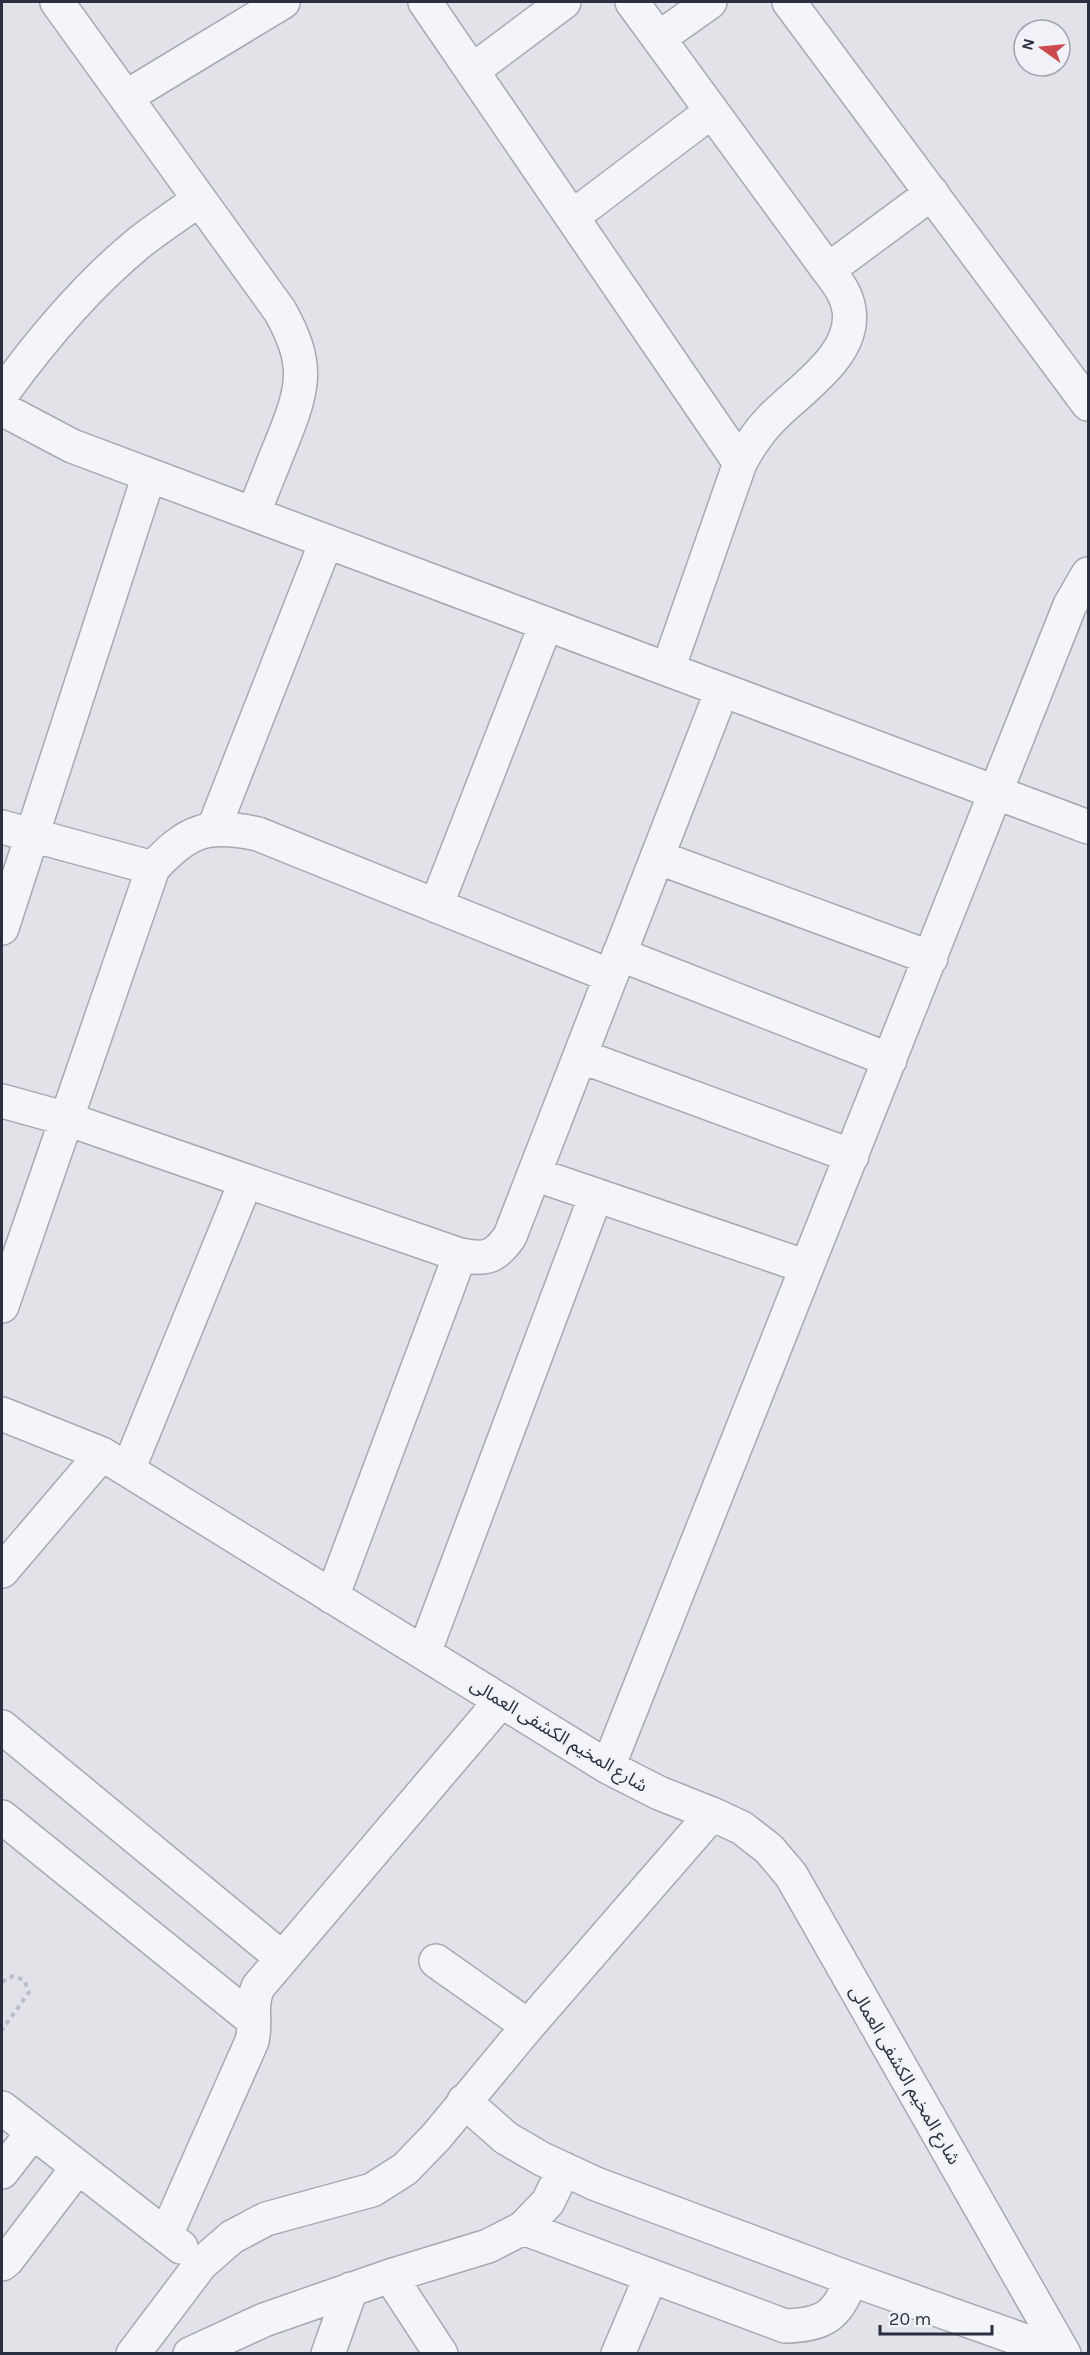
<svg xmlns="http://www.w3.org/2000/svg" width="1090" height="2355" font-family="Karla,'Noto Sans Arabic',sans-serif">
  <rect width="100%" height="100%" fill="#e1e3e9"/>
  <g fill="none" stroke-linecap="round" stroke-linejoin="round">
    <defs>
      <path id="minor" d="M57 2 280 311C310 365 304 387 282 442 272 466 263 490 253 514
        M425 2 740 463
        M632 2 828 270C837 282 847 294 849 310 856 355 799 390 772 418 758 432 749 446 740 463L668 669
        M789 2 1088 404
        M659 38 710 2
        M472 71 564 2
        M126 97 283 2
        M572 217 712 111
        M828 270 932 193
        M2 394C42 339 86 286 140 242 159 227 180 214 199 199
        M2 409 72 446 1088 827
        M2 827 153 868
        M213 830 326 542
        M657 857 931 958
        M436 906 546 624
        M2 928 149 475
        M619 954 890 1060
        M580 1056 852 1156
        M2 1101 67 1119 460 1255C486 1260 495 1258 510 1236L722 690
        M534 1174 807 1267
        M2 1306 153 868C188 830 207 823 258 834L611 976
        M2 1414 102 1454 608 1767 659 1793 712 1814 742 1828 769 1849 791 1875 1064 2354
        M128 1470 246 1181
        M2 1571 102 1454
        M332 1597 460 1255
        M424 1653 596 1195
        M2 1727 282 1958
        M608 1767 1070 605 1088 574
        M2 1817 253 2020
        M436 1961 528 2026
        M464 2101 506 2138 542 2159 596 2184 851 2279 1062 2354
        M2 2108 181 2247
        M2 2172 33 2132
        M523 2228 785 2326C824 2325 838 2316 851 2279
        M166 2235 252 2041C257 2020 249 2009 258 1987L501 1701
        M2 2264 7 2260 78 2167
        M390 2276 441 2354
        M133 2354 201 2264 232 2237 266 2219 372 2190 405 2169 436 2137 528 2026 712 1814
        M190 2354 264 2320 390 2276 488 2246 523 2228 548 2202 564 2169
        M328 2354 351 2289
        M618 2354 651 2276"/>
    </defs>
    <!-- minor casing -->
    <use href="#minor" stroke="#a6a9b3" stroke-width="36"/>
    <!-- path -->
    <path stroke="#bbbec5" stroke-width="4" stroke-dasharray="4.5 4.5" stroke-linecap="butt" d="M2 1982 13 1976 24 1980 29 1992 2 2030"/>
    <!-- minor -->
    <use href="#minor" stroke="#f4f5f8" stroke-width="33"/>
  </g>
  <g text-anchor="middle" stroke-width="5" stroke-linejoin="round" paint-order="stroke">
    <!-- street labels -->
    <g font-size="18" fill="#2a2f41" stroke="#f1f2f7">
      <text transform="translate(559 1735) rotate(31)" y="6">شارع المخيم الكشفى العمالى</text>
      <text transform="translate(905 2075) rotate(60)" y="6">شارع المخيم الكشفى العمالى</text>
    </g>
  </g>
  <!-- border -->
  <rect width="1090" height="2355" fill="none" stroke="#2a2f41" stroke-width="6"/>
  <!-- north arrow -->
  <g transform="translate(1042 48) rotate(285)"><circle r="28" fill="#f1f2f7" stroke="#a1a4ae" stroke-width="1.5"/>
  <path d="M0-4.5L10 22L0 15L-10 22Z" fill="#cb4a4e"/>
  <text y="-9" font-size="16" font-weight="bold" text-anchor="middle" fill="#2a2f41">N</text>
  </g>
  <!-- scale -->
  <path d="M880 2325v9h112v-9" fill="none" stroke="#2a2f41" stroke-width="3"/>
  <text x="889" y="2325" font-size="18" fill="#2a2f41" stroke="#f1f2f7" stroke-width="4.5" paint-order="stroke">20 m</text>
</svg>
